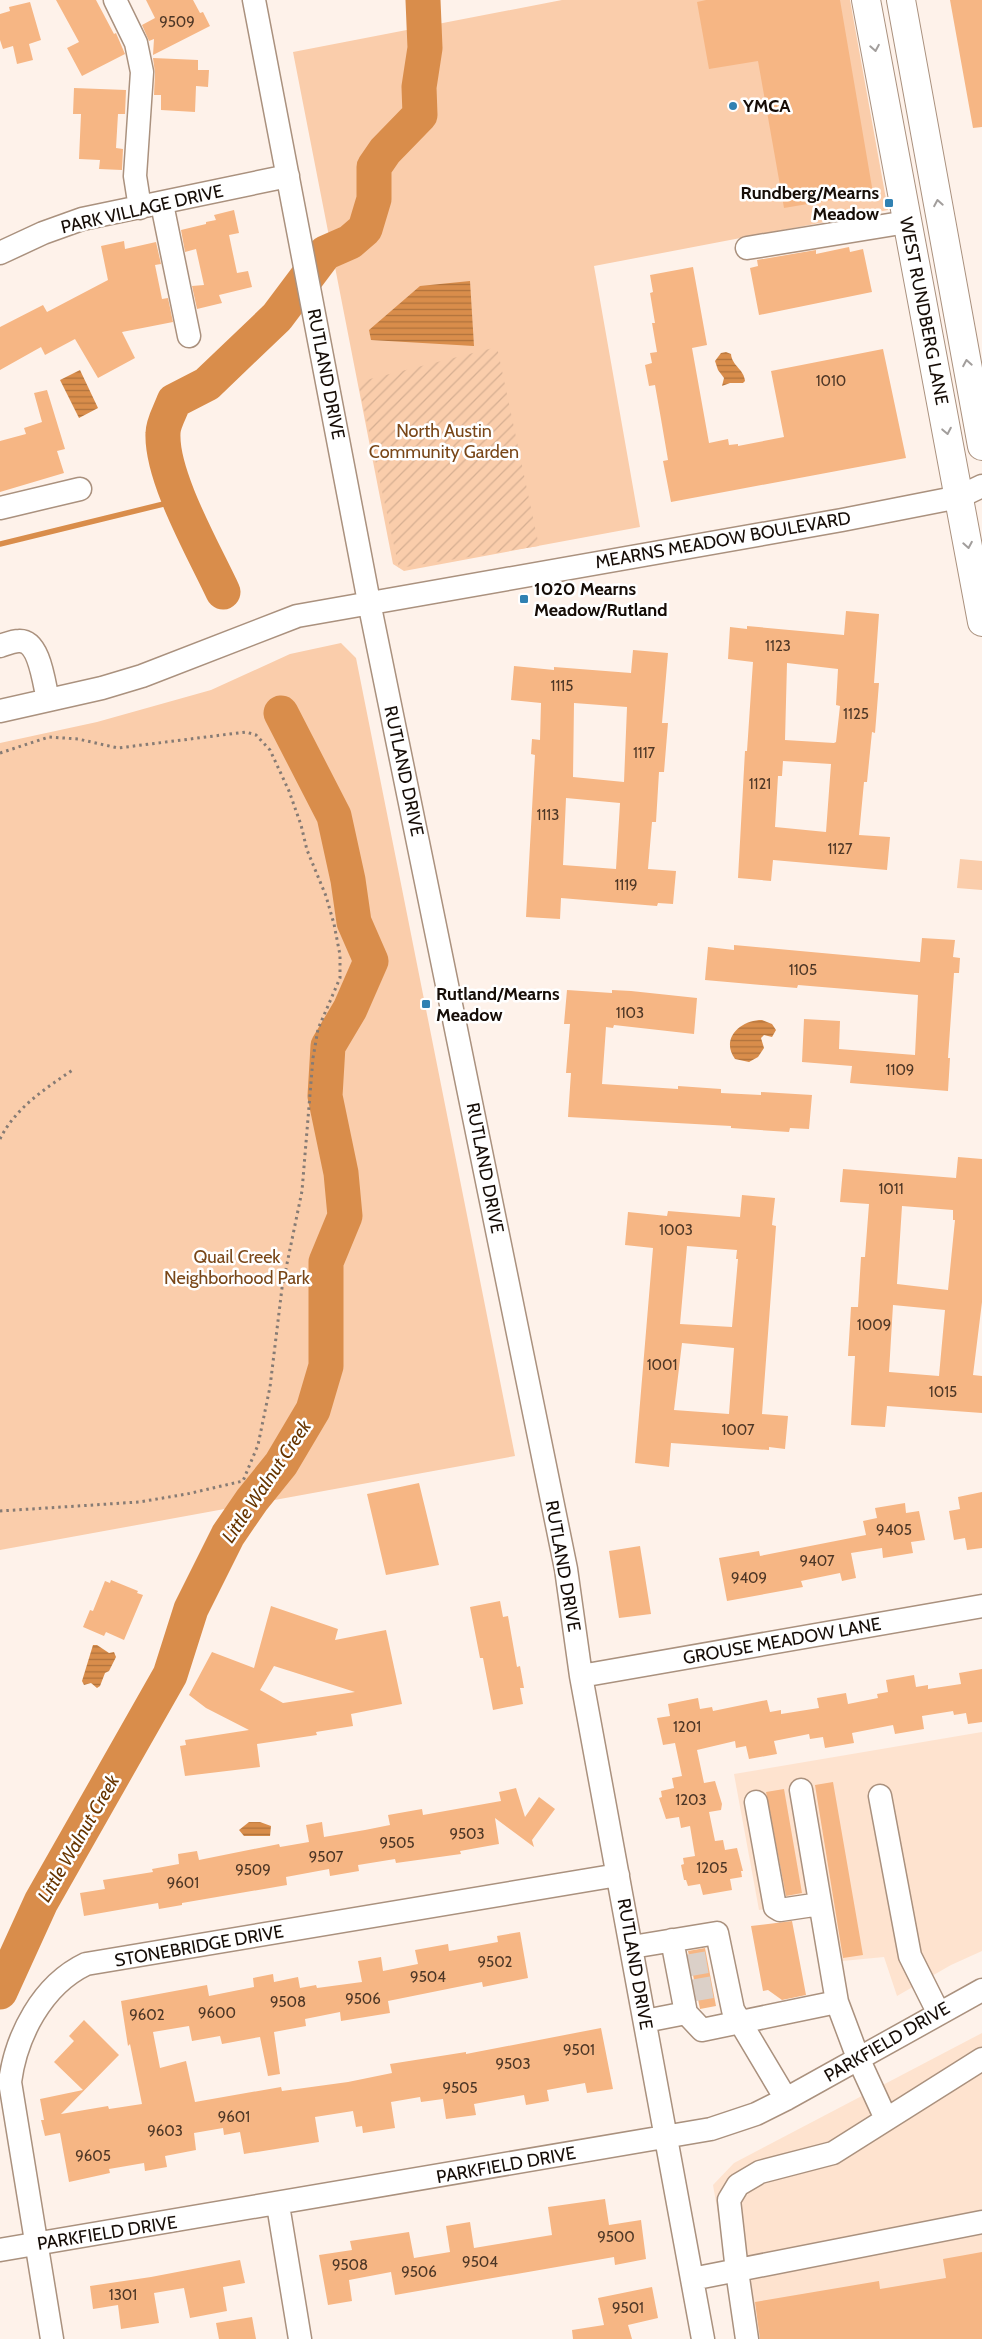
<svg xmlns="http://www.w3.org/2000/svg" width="982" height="2339" font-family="Cabin,sans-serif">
  <defs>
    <pattern id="garden-furrows" width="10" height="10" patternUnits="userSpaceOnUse" patternTransform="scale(1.25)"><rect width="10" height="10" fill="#facdab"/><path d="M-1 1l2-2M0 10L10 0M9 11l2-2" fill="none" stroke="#d6af92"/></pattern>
    <pattern id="water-rules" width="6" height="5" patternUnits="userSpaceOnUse" patternTransform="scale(1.25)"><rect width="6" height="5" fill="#d98d4b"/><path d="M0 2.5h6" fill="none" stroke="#af723c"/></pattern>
  </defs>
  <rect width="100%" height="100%" fill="#fef2ea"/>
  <!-- built -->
  <path fill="#fee3cf" d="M982 1732V1951L951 1965 897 1996 884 1957 822 1963 811 1902 759 1910 734 1774Z
    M982 2033V2339H740L713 2185 734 2163Z"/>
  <!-- park -->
  <path fill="#facdab" d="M562 0H850L888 210 594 266 640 527 404 571 393 564 293 52Z
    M341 643 356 658 515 1456 0 1550V743L97 722 211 690 290 654Z
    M960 859 982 861V890L957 888Z"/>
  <!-- garden -->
  <path fill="url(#garden-furrows)" d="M497 347 539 546 399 568 358 382Z"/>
  <!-- water -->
  <path fill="url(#water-rules)" d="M470 281 474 346 371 340 369 330 420 286Z
    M726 352 731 354C732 366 744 369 745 381L743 383H730L722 386 724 378 718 370 715 361 721 353Z
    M80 370 98 408 79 418 60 380Z
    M762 1020 772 1024 776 1030 772 1037 764 1035 761 1038 764 1048 758 1057 749 1062 735 1059C720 1038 741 1020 762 1020Z
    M93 1645H97L109 1653 114 1652 116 1657 109 1671 105 1673 100 1686 97 1688 91 1683 84 1685 82 1681Z
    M249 1822H260L271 1826 270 1836H244L239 1830Z"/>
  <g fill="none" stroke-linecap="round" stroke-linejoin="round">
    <!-- stream -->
    <path stroke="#d98d4b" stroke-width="5.5" d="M0 544 180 500"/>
    <!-- river -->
    <path stroke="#d98d4b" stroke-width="35" d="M223 592C204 551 161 477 163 433 163 423 171 410 174 401L207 384 277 317 325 253 350 242 365 229 374 199V167L385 151 420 115 419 87 425 48 423 0
      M0 1992 41 1902 170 1675 191 1609 228 1535 252 1500 281 1464 313 1410 326 1366V1262L345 1216 341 1173 325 1096 328 1046 350 1009 371 961 354 922 348 880 334 816 281 713"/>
  </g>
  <!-- building -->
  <path fill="#f6b684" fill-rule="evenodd" d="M56 0H96L114 34 116 33 125 54 82 76 67 48 79 42Z
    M146 0H193L200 13 203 12 210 26 153 55 154 39 149 41 142 25 155 18Z
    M706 0H840L873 193 784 208 758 61 709 69 697 2Z
    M950 0H982V127L973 128Z
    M30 2 41 40 29 44 33 60 17 64 13 46 3 49 0 40V14L10 11 9 7Z
    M153 58 198 60V70H209L208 87 196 86 195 112 161 110V95H154L155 73Z
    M74 88 126 90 125 114H118L116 148 123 149 122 170 99 169 100 160 79 159 81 114H73Z
    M234 210 239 233 229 235 237 273 248 271 252 287 219 295 222 303 197 309 192 286 204 285 196 249 185 252 181 230 206 224V222L216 220 214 215Z
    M124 241 125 249 156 242 161 264 155 265 162 299 168 298 173 322 122 332 135 358 98 378 75 339 45 355 41 347 0 370V327L43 305 47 312 108 280 101 246Z
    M849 247 850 252 863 249 872 292 759 315 750 268 758 266 757 260 816 250V254Z
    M693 267 707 345 692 348 709 443 728 439 729 445 738 444V446L784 437 771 371 883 349 906 458 671 502 663 461 668 460 661 419 655 385 649 386 645 365 652 363 650 353 657 352 652 323H655L650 293 653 292 650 275Z
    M47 390 65 449 57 451 64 473 0 492V441L26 434 24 428 42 422 34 393Z
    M846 611 879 614 874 683H879L875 733 872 732 867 782H864L859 835 890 837 887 870 773 860 771 881 738 878 745 751H747L753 662 728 659 730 627 747 629V626L844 635ZM787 663 838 669 836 705 840 706 836 742 834 743 785 740ZM783 761 831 764 826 832 775 827 778 776H782Z
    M633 650 668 653 662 723H668L664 772H659L656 822H652L648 869 676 871 673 904 658 903 657 906 561 898 560 919 526 917 535 755 531 754 532 739 540 740 541 703 511 700 514 666 554 670V667L631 673ZM574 703 627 707 624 782 573 777ZM566 798 620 803 616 869 563 865Z
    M922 938 955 940 953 957 960 958 959 973H954L948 1058H950L948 1091 850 1083 852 1066 802 1062 804 1019 840 1021 839 1049 915 1055 918 995 798 985 797 988 705 980 708 947 734 950V945L920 962Z
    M567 990 612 993V990L631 991 697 998 694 1034 614 1025 613 1028 606 1027 602 1084 678 1089V1086L721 1089V1093L761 1095V1092L812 1095 809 1129 790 1128 789 1132 731 1128V1126L568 1117 571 1073H566L570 1024H564Z
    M958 1157 982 1159V1302L973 1375 982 1376V1413L887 1406 885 1427 851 1425 855 1356H848L851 1307H858L861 1257H865L869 1204 840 1202 843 1169 956 1178ZM902 1206 953 1210V1220H955L948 1290 897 1284ZM893 1305 945 1310 939 1376 889 1372Z
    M742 1195 775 1198 772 1225 776 1226 762 1414 788 1416 785 1449 769 1447V1450L671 1443 669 1467 635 1463 653 1248 625 1245 628 1212 667 1216 668 1211 740 1217ZM687 1246 737 1250 736 1259H738L732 1327 680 1324ZM682 1343 734 1348 729 1414 674 1410Z
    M419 1483 439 1565 386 1575 367 1494Z
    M982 1492V1548L967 1550 965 1538 954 1540 949 1511 960 1509 958 1497Z
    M905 1503 906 1513 919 1511 925 1540 911 1542 913 1553 883 1558 882 1548 851 1553 856 1578 842 1581 840 1573 801 1581 803 1587 727 1601 719 1558 759 1551 760 1556 866 1535 863 1521 877 1518 875 1508Z
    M640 1546 651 1614 619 1618 609 1551Z
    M111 1580 138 1591 137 1593 143 1595 124 1640 106 1632 104 1636 83 1627 90 1610 93 1611 105 1581 110 1583Z
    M500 1601 503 1617 508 1616 517 1667 520 1666 524 1688H520L523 1704 493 1710 483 1658H480L470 1607Z
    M271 1606 338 1629 335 1640 386 1630 402 1704 351 1714 353 1726 316 1732 317 1735 257 1744 260 1767 185 1776 180 1746 186 1745 185 1740 249 1730 206 1708 189 1695 212 1652 254 1668ZM274 1666 293 1672 355 1692 283 1703 260 1690Z
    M982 1669V1722L968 1724 966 1713 954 1715 953 1711 922 1716 924 1729 895 1734 893 1725 852 1733 854 1743 825 1748 823 1737 810 1739 809 1734 774 1741 777 1754 749 1759 746 1746 736 1748 735 1741 697 1750 704 1783 715 1781 722 1804 721 1810 709 1812 715 1841 723 1840 725 1850 737 1848 743 1871H741L742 1877 730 1879 732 1890 703 1895 700 1884 688 1886 686 1880H684L681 1865 684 1864 683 1858 695 1856 690 1826 681 1828 679 1817 666 1819 659 1798 662 1797 661 1791 674 1788 672 1778 682 1776 675 1743 663 1745 657 1718 670 1716 668 1704 698 1698 700 1709 712 1707 713 1711 767 1700 770 1712 781 1710V1714L819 1708 817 1698 846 1693 848 1704 878 1698 877 1694 888 1692 886 1680 914 1675 916 1687 928 1685V1689L961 1684 959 1673Z
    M833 1782 863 1955 843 1958 815 1785Z
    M516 1788 525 1817 539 1797 555 1809 532 1840 534 1847 495 1818 499 1844 460 1851 461 1854 396 1863 395 1859 358 1865 359 1871 330 1876 329 1869 286 1877 287 1885 182 1903V1905L159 1909 158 1903 84 1916 80 1893 105 1889 103 1880 153 1872 152 1869 179 1864 178 1854 197 1851 199 1860 279 1844 280 1847 309 1842 306 1825 322 1822 324 1837 365 1830 390 1825 388 1815 422 1809 423 1815 501 1801 499 1792Z
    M784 1789 802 1893 786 1896 766 1792Z
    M792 1921 806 1995 782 2000 768 1990 763 1991 751 1926Z
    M520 1932 528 1978 483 1987 482 1982 388 2001 390 2013 341 2021 340 2012 305 2019 306 2026 274 2032 280 2074 268 2076 260 2037 222 2044 220 2036 192 2041 189 2026 153 2032 160 2068 186 2061 195 2102 281 2087 282 2091 348 2082 392 2073 390 2064 466 2052V2054L601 2028 613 2089 587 2093 585 2083 547 2090 549 2101 526 2105 524 2095 474 2104 476 2115 446 2119 443 2099 421 2102 420 2097 391 2102 395 2128 363 2133 362 2126 356 2127 353 2111 315 2117 319 2142 244 2154 240 2132 224 2135 223 2128 194 2133 196 2150 165 2156 167 2167 145 2171 144 2163 109 2169 110 2173 69 2182 60 2133 45 2136 41 2120H44L40 2099 83 2090 54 2062 74 2041 69 2036 84 2020 119 2055 61 2114 108 2106 109 2109 142 2104 130 2044 128 2046 121 2001 207 1985 209 1996 254 1987 253 1978 273 1974 274 1982 298 1977 300 1988 316 1985 317 1988 362 1982 358 1961 381 1957 383 1971 418 1964 415 1950 448 1944 449 1951 498 1942 497 1936Z
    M705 1948 716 2006 700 2009 688 1951Z
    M605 2199 609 2225 641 2220 646 2259 615 2265 614 2257 395 2295 391 2272 349 2280 352 2301 328 2305 319 2255 352 2250 350 2241 409 2232 414 2258 450 2252 446 2226 470 2222 474 2248 552 2235 548 2207Z
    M982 2252V2339H760L755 2302 879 2281 880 2289 946 2278 943 2259Z
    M240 2260 245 2283 223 2287 227 2311 190 2318 184 2288 154 2293 159 2323 121 2329 118 2305 93 2309 90 2286 151 2277Z
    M652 2287 658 2318 628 2325 632 2339H573L572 2330 604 2325 598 2298Z
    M252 2317 256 2339H219L216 2323Z"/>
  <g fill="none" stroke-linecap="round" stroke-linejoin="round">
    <!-- minor-tunnel -->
    <path stroke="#dbd0c8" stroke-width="22" stroke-dasharray="22 11" stroke-linecap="butt" d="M685 1966 708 1962
      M690 1991 713 1987"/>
    <defs>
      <path id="minor" d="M115 0 136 43 142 72 135 176 140 208
        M254 0 369 602 566 1569 581 1676 703 2339
        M162 204 189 336
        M747 248 907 222
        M0 253 43 233 82 219 288 176
        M0 508 80 489
        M0 646C6 644 13 641 19 641 40 640 44 684 48 700
        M0 711 102 688 142 676 297 616 842 520 959 497 982 486
        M581 1676 982 1606
        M801 1790 837 2002 858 2058 886 2119
        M880 1796 910 1956 938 2012
        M756 1802 775 1907 780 1910 820 1904
        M672 1940 686 2013
        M632 1947 717 1933 733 2010 786 2099
        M645 2021 686 2013 702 2030 837 2002
        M278 2205 300 2339
        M0 2250 711 2129 756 2114 786 2099 982 1990
        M692 2279 982 2222
        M52 2339 10 2082C16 2036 42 1985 86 1964L618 1875
        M747 2339 737 2271 729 2200 738 2185 760 2172 833 2153 982 2059"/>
      <path id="major" d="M866 0 982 622
        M901 0 982 446"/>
    </defs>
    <!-- minor casing -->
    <use href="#minor" stroke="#aa917e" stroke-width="25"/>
    <!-- major casing -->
    <use href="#major" stroke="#aa917e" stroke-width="30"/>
    <!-- path -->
    <path stroke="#867b74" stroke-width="3" stroke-dasharray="2.5 4" stroke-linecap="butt" d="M0 753 49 737 78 739 118 748 246 732 256 735 270 750 289 791 301 825 307 850 326 896 334 924 340 955V978L318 1029 313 1058 302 1191 282 1288 270 1387 258 1445 243 1481 187 1494 139 1502 0 1511
      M0 1139C16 1107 45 1089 74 1069"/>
    <!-- minor -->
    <use href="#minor" stroke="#fff" stroke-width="22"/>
    <!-- major -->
    <use href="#major" stroke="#fff" stroke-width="28"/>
  </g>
  <!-- one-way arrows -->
  <defs><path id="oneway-chevron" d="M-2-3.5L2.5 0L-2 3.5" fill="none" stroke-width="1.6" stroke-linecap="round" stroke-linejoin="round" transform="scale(1.25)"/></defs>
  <g stroke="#a29e9c">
    <use href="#oneway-chevron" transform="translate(875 48) rotate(80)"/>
    <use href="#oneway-chevron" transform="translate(938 203) rotate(-100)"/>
    <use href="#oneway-chevron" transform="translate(967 363) rotate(-100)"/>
    <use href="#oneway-chevron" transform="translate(947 431) rotate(79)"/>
    <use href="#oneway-chevron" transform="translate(968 545) rotate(80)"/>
  </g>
  <!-- markers -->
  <g fill="#3081b2" stroke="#fff" stroke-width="2">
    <circle cx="733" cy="106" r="5"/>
    <rect x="884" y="198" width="10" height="10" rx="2.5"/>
    <rect x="519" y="594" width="10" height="10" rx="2.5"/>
    <rect x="421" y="999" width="10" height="10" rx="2.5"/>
  </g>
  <g text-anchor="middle" stroke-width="5" stroke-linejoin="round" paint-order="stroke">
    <!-- number labels -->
    <g font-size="15" fill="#4e3726">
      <text x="177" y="27">9509</text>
      <text x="831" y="386">1010</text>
      <text x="778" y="651">1123</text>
      <text x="562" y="691">1115</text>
      <text x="856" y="719">1125</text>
      <text x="644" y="758">1117</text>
      <text x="760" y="789">1121</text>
      <text x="548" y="820">1113</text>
      <text x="840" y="854">1127</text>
      <text x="626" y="890">1119</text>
      <text x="803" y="975">1105</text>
      <text x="630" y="1018">1103</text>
      <text x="900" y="1075">1109</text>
      <text x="891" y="1194">1011</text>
      <text x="676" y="1235">1003</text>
      <text x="874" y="1330">1009</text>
      <text x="662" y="1370">1001</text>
      <text x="943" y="1397">1015</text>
      <text x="738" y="1435">1007</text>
      <text x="894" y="1535">9405</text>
      <text x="817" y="1566">9407</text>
      <text x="749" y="1583">9409</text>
      <text x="687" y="1732">1201</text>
      <text x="691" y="1805">1203</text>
      <text x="467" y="1839">9503</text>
      <text x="397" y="1848">9505</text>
      <text x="326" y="1862">9507</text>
      <text x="712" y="1873">1205</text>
      <text x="253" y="1875">9509</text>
      <text x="183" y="1888">9601</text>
      <text x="495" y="1967">9502</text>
      <text x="428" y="1982">9504</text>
      <text x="363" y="2004">9506</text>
      <text x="288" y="2007">9508</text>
      <text x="217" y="2018">9600</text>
      <text x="147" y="2020">9602</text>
      <text x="579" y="2055">9501</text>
      <text x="513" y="2069">9503</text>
      <text x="460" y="2093">9505</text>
      <text x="234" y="2122">9601</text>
      <text x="165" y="2136">9603</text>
      <text x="93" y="2161">9605</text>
      <text x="616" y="2242">9500</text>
      <text x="480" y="2267">9504</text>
      <text x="350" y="2270">9508</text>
      <text x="419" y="2277">9506</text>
      <text x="123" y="2300">1301</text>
      <text x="628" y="2313">9501</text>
    </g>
    <!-- poi labels -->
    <g font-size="18" font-weight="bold" fill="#160d07" stroke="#fff" text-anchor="start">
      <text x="743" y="112">YMCA</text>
      <text x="879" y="199" text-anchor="end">Rundberg/Mearns<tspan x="879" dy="21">Meadow</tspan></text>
      <text x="534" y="595">1020 Mearns<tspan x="534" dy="21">Meadow/Rutland</tspan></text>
      <text x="436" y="1000">Rutland/Mearns<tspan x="436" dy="21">Meadow</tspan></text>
    </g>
    <!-- street labels -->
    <g font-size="18" fill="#160d07" stroke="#fff">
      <text transform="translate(142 209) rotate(-13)" y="6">PARK VILLAGE DRIVE</text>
      <text transform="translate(924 311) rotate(79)" y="6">WEST RUNDBERG LANE</text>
      <text transform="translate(326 374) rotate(79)" y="6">RUTLAND DRIVE</text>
      <text transform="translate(723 540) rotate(-10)" y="6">MEARNS MEADOW BOULEVARD</text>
      <text transform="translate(404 771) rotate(78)" y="6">RUTLAND DRIVE</text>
      <text transform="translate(485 1168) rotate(79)" y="6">RUTLAND DRIVE</text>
      <text transform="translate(563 1566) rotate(80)" y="6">RUTLAND DRIVE</text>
      <text transform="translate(782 1641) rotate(-10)" y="6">GROUSE MEADOW LANE</text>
      <text transform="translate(199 1946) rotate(-10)" y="6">STONEBRIDGE DRIVE</text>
      <text transform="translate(635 1964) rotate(80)" y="6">RUTLAND DRIVE</text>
      <text transform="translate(887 2042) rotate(-30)" y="6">PARKFIELD DRIVE</text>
      <text transform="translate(506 2165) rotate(-10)" y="6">PARKFIELD DRIVE</text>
      <text transform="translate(107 2233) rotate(-9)" y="6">PARKFIELD DRIVE</text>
    </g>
    <!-- park labels -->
    <g font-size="18" fill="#794617" stroke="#fff">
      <text x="444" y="437">North Austin<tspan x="444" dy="21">Community Garden</tspan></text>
      <text x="237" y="1263">Quail Creek<tspan x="237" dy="21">Neighborhood Park</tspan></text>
    </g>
    <!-- water labels -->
    <g font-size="19" font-style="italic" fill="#673500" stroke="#fff">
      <text transform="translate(266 1481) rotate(-56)" y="7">Little Walnut Creek</text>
      <text transform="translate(78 1838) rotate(-60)" y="7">Little Walnut Creek</text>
    </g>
  </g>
</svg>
